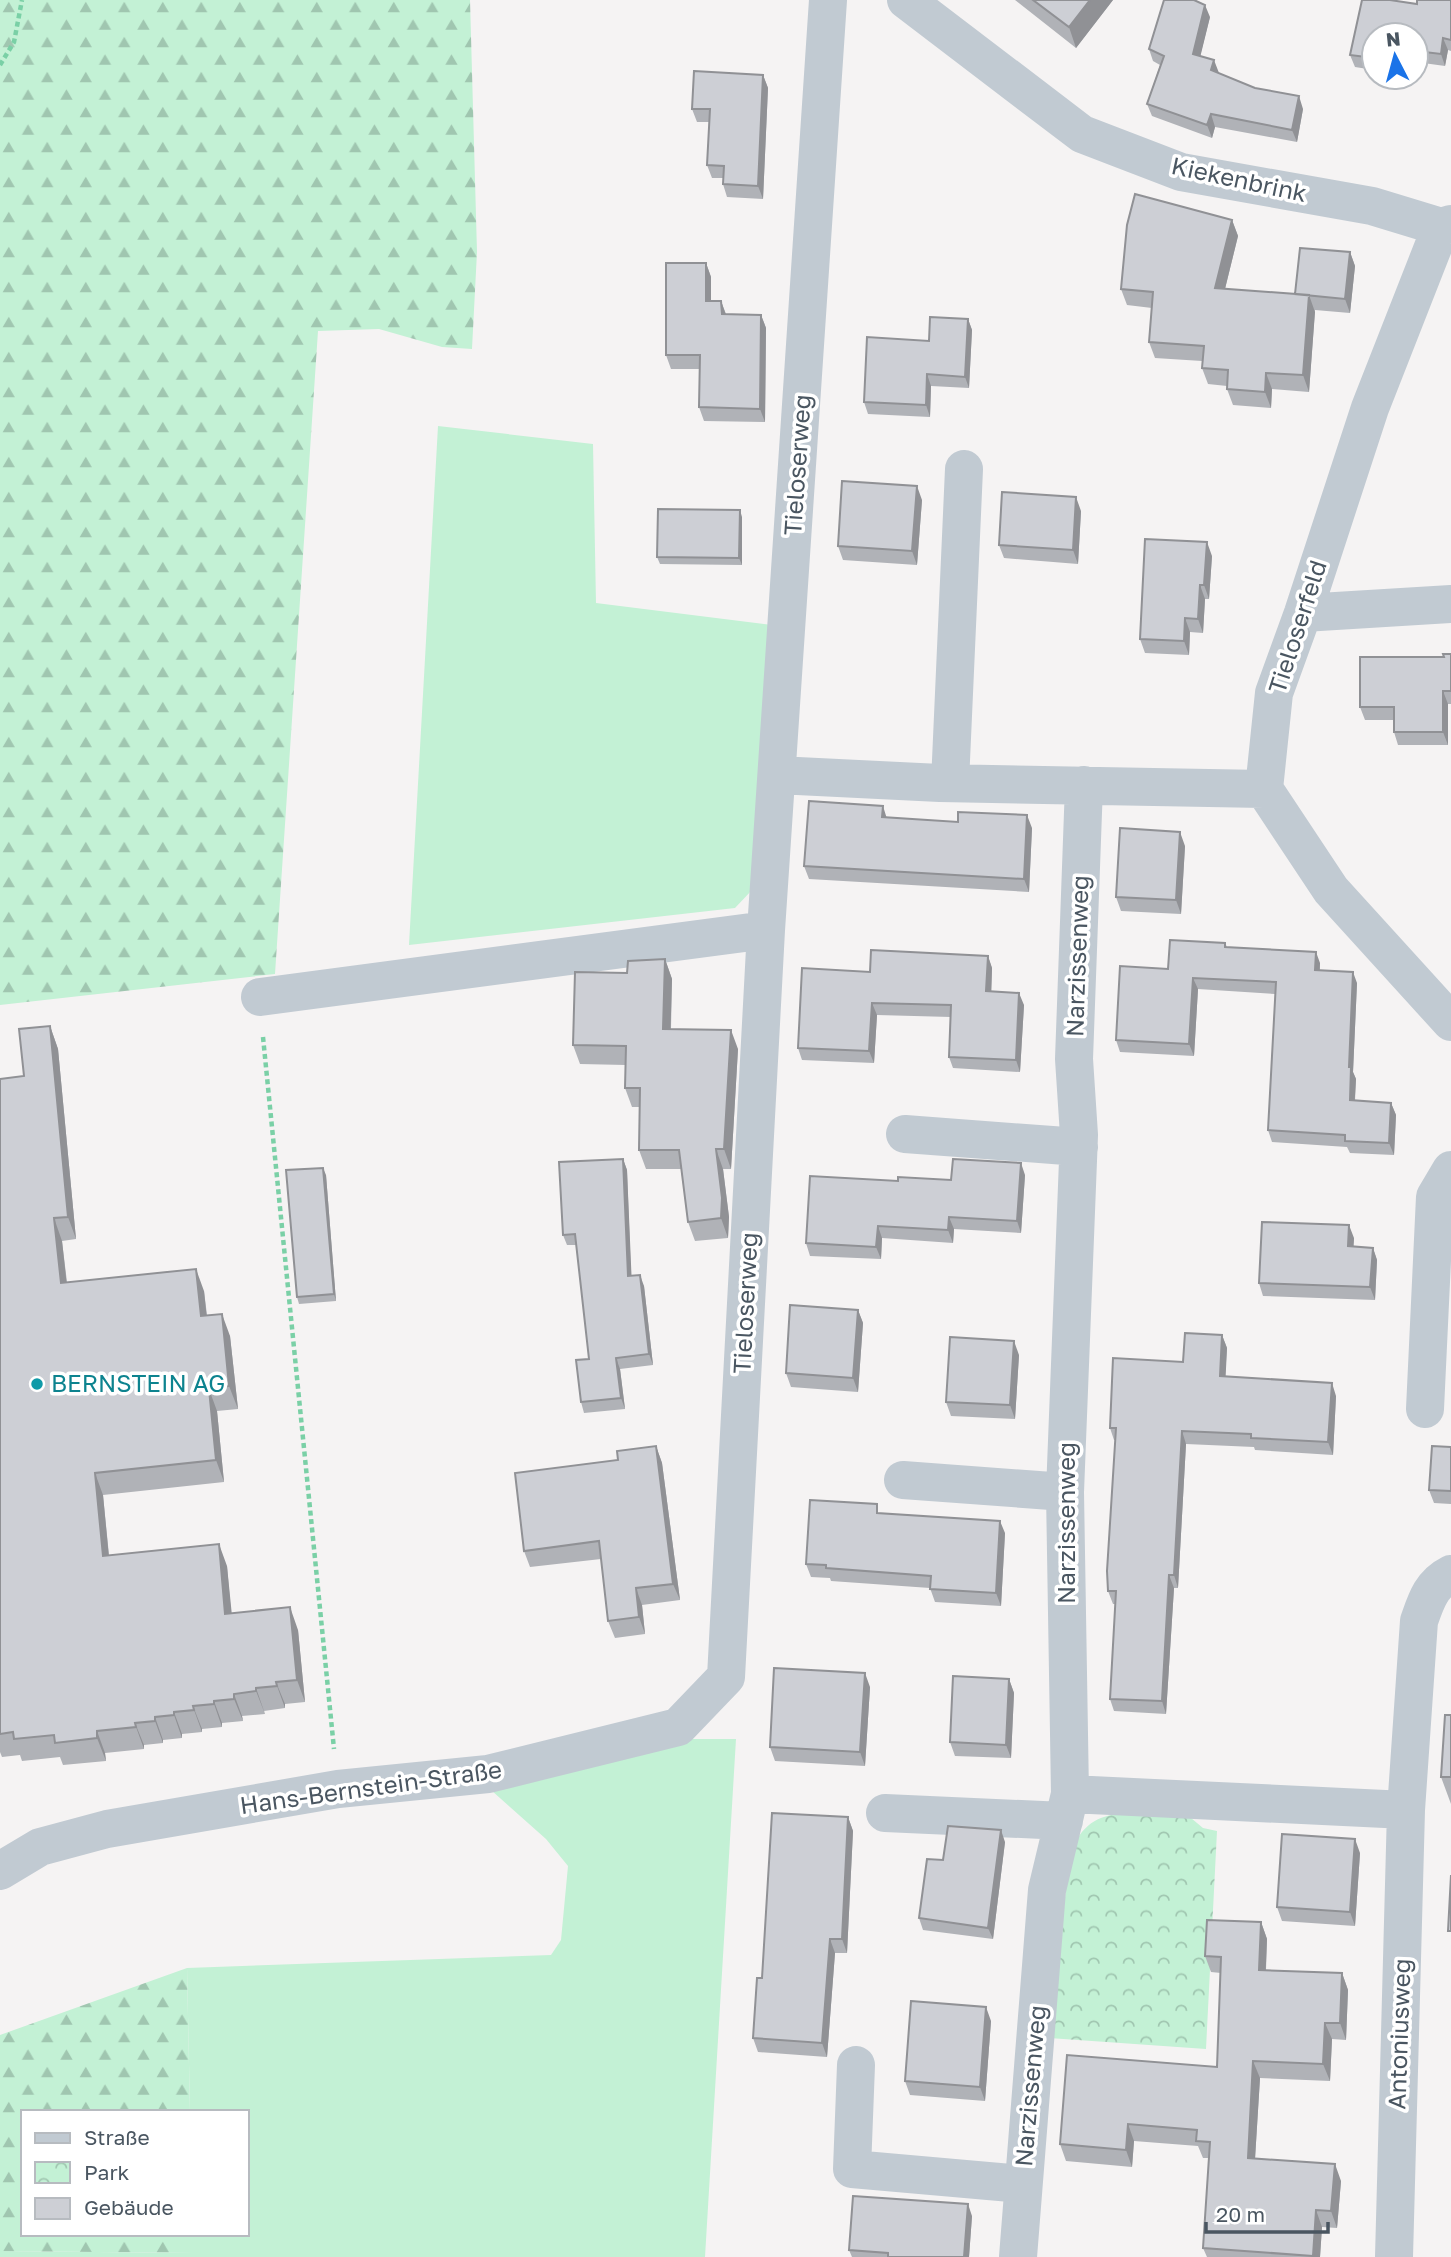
<svg xmlns="http://www.w3.org/2000/svg" width="1451" height="2257" font-family="'Golos Text',sans-serif">
  <defs>
    <pattern id="forest-firs" width="22" height="20" patternUnits="userSpaceOnUse" patternTransform="scale(1.75)"><rect width="22" height="20" fill="#c3f1d5"/><path d="M5 1l3.5 6h-7zM16 11l3.5 6h-7z" fill="#a0c6b0"/></pattern>
    <pattern id="park-crowns" width="20" height="18" patternUnits="userSpaceOnUse" patternTransform="scale(1.75)"><rect width="20" height="18" fill="#c3f1d5"/><path d="M2 6a3 3 0 1 1 6 0M12 15a3 3 0 1 1 6 0" fill="none" stroke="#a0c6b0"/></pattern>
  </defs>
  <rect width="100%" height="100%" fill="#f5f3f3"/>
  <!-- grass -->
  <path fill="#c3f1d5" d="M438 426 593 444 596 603 772 625 752 890 735 908 409 945Z
    M678 1739H736L705 2257H0V2251L193 2253V2234H247V2112H190L187 1968 551 1955 561 1940 568 1866 546 1839 482 1782Z"/>
  <!-- forest -->
  <path fill="url(#forest-firs)" d="M0 0H470L477 252 472 349 442 347 379 329 318 331 275 974 0 1005Z
    M187 1968 190 2112H23V2234H193V2253L0 2251V2035Z"/>
  <!-- park -->
  <path fill="url(#park-crowns)" d="M1119 1814 1191 1818 1203 1828 1217 1831 1206 2049 1049 2038 1070 1854C1079 1830 1093 1816 1119 1814Z"/>
  <g fill="none" stroke-linecap="round" stroke-linejoin="round">
    <!-- path -->
    <path stroke="#7ad0a6" stroke-width="4.5" stroke-dasharray="5 3.5" stroke-linecap="butt" d="M0 65 14 42 22 0
      M263 1037 334 1749"/>
    <!-- minor -->
    <path stroke="#c1cad2" stroke-width="38" d="M906 0 1082 134 1181 172 1372 206 1441 227 1451 224
      M1441 227 1370 408 1303 613 1274 693 1264 789 1331 890 1451 1022
      M1303 613 1451 604
      M777 775 940 783 1264 789
      M950 783 964 469
      M260 997 766 930
      M905 1134 1079 1147
      M1425 1409 1435 1197 1451 1170
      M903 1480 1065 1492
      M1070 1794 1406 1810
      M885 1813 1064 1821
      M0 1871 40 1847 107 1829 338 1789 488 1774 678 1727 726 1677 766 930 828 0
      M856 2065 852 2169 1023 2184
      M1018 2257 1047 1890 1070 1794 1065 1492 1079 1135 1074 1059 1084 785
      M1394 2257 1406 1810 1419 1621C1426 1601 1431 1584 1451 1574"/>
  </g>
  <!-- wall -->
  <path fill="#b0b2b7" d="M1015 0H1113L1076 48Z
    M1362 0H1390L1417 4V0H1451V51L1448 50 1445 66 1416 62V35H1374V70L1355 67 1350 55Z
    M1210 17 1200 56 1219 73 1303 109 1297 142 1215 127 1212 138 1152 116 1147 104 1160 65 1153 61 1149 49Z
    M763 75 768 88 763 199 727 197 723 184V178H712L707 165 709 122H697L692 109Z
    M1232 220 1238 236 1225 289 1295 294 1350 252 1355 266 1350 313 1315 310 1309 392 1272 389 1271 408 1233 405 1227 389V386L1208 384 1202 368V361L1155 358 1149 342 1152 308 1127 305 1121 289Z
    M706 263 711 277V301H721L726 314 761 315 766 328 765 422 704 421 699 407 700 369H671L666 355Z
    M968 319 972 330 969 388 931 386 930 417 868 414 864 402 929 341Z
    M922 500 917 565 843 560 838 546Z
    M1081 511 1078 564 1004 558 999 545Z
    M742 517V565L660 564 657 557Z
    M1212 556 1209 599H1205L1203 633 1190 632 1189 655 1145 653 1140 639Z
    M1451 654V704H1448V745H1398L1394 732V720H1365L1360 707 1444 657Z
    M887 817 1032 828 1029 892 809 879 804 866Z
    M1185 846 1181 914 1121 911 1116 897Z
    M1225 943 1227 947 1320 963V970L1357 983 1353 1072 1356 1079 1355 1101 1391 1103 1396 1115 1394 1155 1350 1153 1347 1147 1272 1142 1268 1130 1275 994 1198 989 1194 1056 1120 1052 1116 1040 1168 969Z
    M988 956 992 968 991 991 1024 1005 1020 1072 953 1068 949 1057 951 1017 877 1015 874 1063 802 1060 798 1048 870 972Z
    M665 959 672 979 671 1029 738 1049 731 1169H723L729 1217 728 1238 695 1241 688 1222 681 1169H646L639 1150 640 1107H632L625 1088 626 1065 580 1064 573 1045 627 973Z
    M50 1026 58 1049 76 1239 62 1241 67 1282 204 1291 207 1315 230 1336 238 1409 217 1411 224 1482 103 1495 109 1555 227 1566 231 1613 298 1630 305 1702 285 1704V1708L264 1711 265 1714 242 1716 243 1721 222 1723V1727L202 1729V1732L182 1734V1738L163 1740V1743L144 1745V1749L105 1753 106 1761 63 1765 60 1757 22 1761 20 1755 2 1757 0 1752V1079L24 1076Z
    M623 1159 627 1170 631 1276 644 1286 653 1365 620 1369 625 1409 584 1413 581 1402 589 1359 576 1245H567L563 1235Z
    M326 1175 336 1301 299 1304 297 1297Z
    M1025 1175 1021 1233 954 1229 953 1243 882 1238 881 1259 810 1256 806 1243 898 1181 951 1180Z
    M1354 1238 1353 1246 1373 1248 1377 1260 1375 1300 1263 1296 1259 1283Z
    M858 1310 863 1323 858 1392 791 1387 786 1373Z
    M1222 1335 1227 1348 1225 1376 1336 1396 1333 1455 1255 1450 1254 1447 1186 1444 1178 1588H1174L1166 1714 1114 1711 1110 1699 1115 1604H1113L1108 1591 1115 1440H1114L1110 1428 1183 1362Z
    M1019 1355 1015 1419 951 1416 946 1402Z
    M656 1446 662 1463 680 1600 642 1605 645 1634 615 1638 608 1621 601 1559 530 1567 524 1551 618 1460Z
    M1451 1447V1504L1434 1503 1429 1490Z
    M880 1513 1005 1533 1001 1606 935 1602 930 1588 831 1581 830 1578 811 1577 806 1564Z
    M1009 1679 1014 1693 1011 1758 955 1756 950 1742Z
    M870 1687 865 1766 775 1761 770 1747Z
    M1451 1715V1804L1441 1777Z
    M848 1817 853 1831 847 1953H835L827 2057 758 2052 753 2038 762 1978Z
    M1005 1842 993 1939 923 1930 919 1918 943 1860Z
    M1360 1853 1355 1926 1282 1921 1277 1907Z
    M1261 1922 1267 1939 1266 1970 1342 1973 1348 1990 1346 2040 1332 2039 1330 2081 1260 2078 1255 2159 1341 2181 1337 2228 1322 2227 1320 2257H1207L1203 2248 1209 2158H1203L1198 2146 1134 2141 1132 2167 1066 2161 1060 2144 1217 2067 1221 1973 1211 1972 1205 1956Z
    M991 2021 985 2101 910 2095 905 2081Z
    M972 2216 969 2257H852L849 2250Z"/>
  <!-- shaded-wall -->
  <path fill="#909195" d="M1090 0H1113L1076 48 1069 27Z
    M1205 5 1210 17 1198 66 1193 54Z
    M1443 38 1448 50 1445 66 1441 54Z
    M1214 60 1219 73 1211 70Z
    M763 75 768 88 763 199 758 186Z
    M1299 96 1303 109 1297 142 1292 130Z
    M1211 114 1215 127 1212 138 1207 125Z
    M1232 220 1238 236 1221 305 1215 288Z
    M1350 252 1355 266 1350 313 1345 299Z
    M706 263 711 277V315L706 301Z
    M1309 295 1315 312 1309 392 1303 375Z
    M721 301 726 315 722 314Z
    M761 315 766 328 765 422 760 409Z
    M968 319 972 330 969 388 965 377Z
    M1266 373 1272 389 1271 408 1265 392Z
    M927 374 931 386 930 417 926 405Z
    M917 486 922 500 917 565 912 551Z
    M1076 497 1081 511 1078 564 1073 550Z
    M740 510 742 517V565L739 558Z
    M1207 542 1212 556 1209 599 1204 585Z
    M1200 585 1205 599 1203 633 1198 619Z
    M1185 618 1190 632 1189 655 1184 641Z
    M1443 691 1448 704V745L1443 732Z
    M883 806 887 819 882 817Z
    M1027 815 1032 828 1029 892 1024 879Z
    M1180 832 1185 846 1181 914 1176 900Z
    M1316 952 1320 963 1319 982 1315 970Z
    M988 956 992 968 991 1003 986 991Z
    M665 959 672 979 670 1048 663 1029Z
    M1353 972 1357 983 1353 1072 1356 1079 1354 1112 1350 1100 1349 1067Z
    M1193 978 1198 989 1194 1056 1189 1044Z
    M1019 993 1024 1005 1020 1072 1016 1060Z
    M872 1003 877 1015 874 1063 869 1051Z
    M50 1026 58 1049 76 1239 68 1217Z
    M731 1030 738 1049 731 1169 724 1149Z
    M1391 1103 1396 1115 1394 1155 1389 1143Z
    M716 1149 723 1169 729 1217 728 1238 721 1218Z
    M623 1159 627 1170 632 1287 628 1276Z
    M1021 1163 1025 1175 1021 1233 1017 1221Z
    M323 1168 326 1175 336 1301 334 1294Z
    M949 1217 954 1229 953 1243 948 1230Z
    M54 1218 62 1241 69 1305 61 1283Z
    M1349 1225 1354 1238 1353 1259 1348 1246Z
    M878 1226 882 1238 881 1259 876 1247Z
    M1373 1248 1377 1260 1375 1300 1370 1287Z
    M196 1269 204 1291 209 1339 201 1316Z
    M640 1275 644 1286 653 1365 649 1354Z
    M858 1310 863 1323 858 1392 853 1378Z
    M222 1314 230 1336 238 1409 229 1386Z
    M1222 1335 1227 1348 1225 1389 1220 1376Z
    M1014 1341 1019 1355 1015 1419 1010 1405Z
    M616 1358 620 1369 625 1409 621 1398Z
    M1332 1383 1336 1396 1333 1455 1328 1442Z
    M209 1389 217 1411 224 1482 216 1460Z
    M1182 1431 1186 1444 1178 1588 1174 1575Z
    M656 1446 662 1463 680 1600 673 1584Z
    M95 1473 103 1495 111 1579 103 1556Z
    M1000 1521 1005 1533 1001 1606 996 1593Z
    M219 1544 227 1566 234 1636 225 1614Z
    M1169 1575 1174 1588 1166 1714 1162 1701Z
    M636 1588 642 1605 645 1634 639 1617Z
    M290 1607 298 1630 305 1702 297 1680Z
    M865 1673 870 1687 865 1766 860 1752Z
    M1009 1679 1014 1693 1011 1758 1006 1745Z
    M276 1682 285 1704V1708L277 1686Z
    M256 1688 264 1711 265 1714 256 1691Z
    M234 1694 242 1716 243 1721 234 1699Z
    M214 1701 222 1723V1727L214 1704Z
    M193 1706 202 1729V1732L194 1710Z
    M174 1712 182 1734V1738L174 1715Z
    M155 1717 163 1740V1743L155 1721Z
    M135 1723 144 1745V1749L136 1727Z
    M97 1731 105 1753 106 1761 97 1738Z
    M848 1817 853 1831 847 1953 842 1939Z
    M1001 1830 1005 1842 993 1939 988 1928Z
    M1355 1839 1360 1853 1355 1926 1350 1912Z
    M1261 1922 1267 1939 1265 1987 1259 1970Z
    M830 1939 835 1953 827 2057 822 2043Z
    M1342 1973 1348 1990 1346 2040 1340 2023Z
    M986 2007 991 2021 985 2101 980 2087Z
    M1325 2023 1332 2039 1330 2081 1323 2064Z
    M1253 2061 1260 2078 1254 2175 1248 2158Z
    M1128 2124 1134 2141 1132 2167 1126 2150Z
    M1335 2164 1341 2181 1337 2228 1331 2211Z
    M968 2204 972 2216 969 2257H964Z
    M1316 2210 1322 2227 1320 2257H1313V2256Z"/>
  <!-- building -->
  <path fill="#cdcfd5" stroke="#909195" stroke-width="2" d="M1033 0H1090L1069 27Z
    M1164 0H1194L1205 5 1193 54 1214 60 1211 70 1255 88 1299 96 1292 130 1211 114 1207 125 1147 104 1164 56 1149 49Z
    M1362 0H1390L1417 4V0H1451V40L1443 38 1441 54 1416 51V35H1374V58L1350 55Z
    M694 71 763 75 758 186 723 184 724 166 707 165 710 109H692Z
    M1135 194 1232 220 1215 288 1309 295 1303 375 1266 373 1265 392 1227 389 1228 370 1202 368 1204 346 1149 342 1153 292 1121 289 1127 225Z
    M1300 248 1350 252 1345 299 1295 294Z
    M666 263H706V301H721L722 314 761 315 760 409 699 407 700 355H666Z
    M930 317 968 319 965 377 927 374 926 405 864 402 867 337 929 341Z
    M842 481 917 486 912 551 838 546Z
    M1002 492 1076 497 1073 550 999 545Z
    M658 509 740 510 739 558 657 557Z
    M1145 539 1207 542 1204 585H1200L1198 619 1185 618 1184 641 1140 639Z
    M1443 654H1451V691H1443V732H1394V707H1360V657H1444Z
    M809 801 883 806 882 817 958 822V812L1027 815 1024 879 804 866Z
    M1120 828 1180 832 1176 900 1116 897Z
    M1170 940 1225 943V947L1316 952 1315 970 1353 972 1349 1067H1351L1350 1100 1391 1103 1389 1143 1345 1141V1135L1268 1130 1276 982 1193 978 1189 1044 1116 1040 1120 966 1168 969Z
    M871 950 988 956 986 991 1019 993 1016 1060 949 1057 951 1005 872 1003 869 1051 798 1048 802 968 870 972Z
    M665 959 663 1029 731 1030 724 1149H716L722 1198 721 1218 688 1222 679 1150H639L640 1088H625L626 1046 573 1045 575 972 627 973 628 961Z
    M50 1026 68 1217 54 1218 61 1283 196 1269 201 1316 222 1314 229 1386 209 1389 216 1460 95 1473 103 1556 219 1544 225 1614 290 1607 297 1680 276 1682 277 1686 256 1688V1691L234 1694V1699L214 1701V1704L193 1706 194 1710 174 1712V1715L155 1717V1721L135 1723 136 1727 97 1731V1738L55 1743 54 1735 14 1739 13 1732 0 1734V1079L24 1076 19 1029Z
    M623 1159 628 1276 640 1275 649 1354 616 1358 621 1398 581 1402 576 1360 589 1359 575 1234 563 1235 559 1162Z
    M953 1159 1021 1163 1017 1221 949 1217 948 1230 878 1226 876 1247 806 1243 810 1176 898 1181V1177L951 1180Z
    M323 1168 334 1294 297 1297 286 1170Z
    M1262 1222 1349 1225 1348 1246 1373 1248 1370 1287 1259 1283Z
    M790 1305 858 1310 853 1378 786 1373Z
    M1185 1333 1222 1335 1220 1376 1332 1383 1328 1442 1251 1438V1434L1182 1431 1174 1575H1169L1162 1701 1110 1699 1116 1591H1108L1107 1571 1116 1428H1110L1113 1358 1183 1362Z
    M950 1337 1014 1341 1010 1405 946 1402Z
    M656 1446 673 1584 636 1588 639 1617 608 1621 599 1541 524 1551 515 1473 618 1460 617 1451Z
    M1432 1446 1451 1447V1491L1429 1490Z
    M810 1500 877 1504V1513L1000 1521 996 1593 930 1589 931 1576 826 1568V1565L806 1564Z
    M774 1668 865 1673 860 1752 770 1747Z
    M953 1676 1009 1679 1006 1745 950 1742Z
    M1445 1715H1451V1777H1441Z
    M772 1813 848 1817 842 1939H830L822 2043 753 2038 757 1978H762Z
    M948 1826 1001 1830 988 1928 919 1918 927 1859 943 1860Z
    M1282 1834 1355 1839 1350 1912 1277 1907Z
    M1451 1875V1931H1448Z
    M1207 1920 1261 1922 1259 1970 1342 1973 1340 2023H1325L1323 2064 1253 2061 1248 2158 1335 2164 1331 2211 1316 2210 1313 2256 1203 2248 1210 2142 1196 2141 1197 2130 1128 2124 1126 2150 1060 2144 1067 2055 1217 2067 1221 1957 1205 1956Z
    M911 2001 986 2007 980 2087 905 2081Z
    M853 2196 968 2204 964 2257H888V2253L849 2250Z"/>
  <!-- markers -->
  <circle fill="#0f9aa8" stroke="#fff" stroke-width="2.5" cx="37" cy="1384" r="7"/>
  <g text-anchor="middle" stroke-width="7" stroke-linejoin="round" paint-order="stroke">
    <!-- street labels -->
    <g font-size="24" fill="#4a5661" stroke="#fff">
      <text transform="translate(1239 180) rotate(12)" y="8">Kiekenbrink</text>
      <text transform="translate(798 465) rotate(-86)" y="8">Tieloserweg</text>
      <text transform="translate(1298 627) rotate(-72)" y="8">Tieloserfeld</text>
      <text transform="translate(1078 956) rotate(-88)" y="8">Narzissenweg</text>
      <text transform="translate(746 1303) rotate(-87)" y="8">Tieloserweg</text>
      <text transform="translate(1067 1523) rotate(-90)" y="8">Narzissenweg</text>
      <text transform="translate(371 1788) rotate(-8)" y="8">Hans-Bernstein-Straße</text>
      <text transform="translate(1400 2034) rotate(-88)" y="8">Antoniusweg</text>
      <text transform="translate(1031 2086) rotate(-85)" y="8">Narzissenweg</text>
    </g>
    <!-- culture labels -->
    <g font-size="24" fill="#0d838f" stroke="#fff" text-anchor="start">
      <text x="51" y="1392">BERNSTEIN AG</text>
    </g>
  </g>
  <!-- legend -->
  <rect x="21" y="2110" width="228" height="126" fill="#ffffff" stroke="#b7bbc0" stroke-width="2"/>
  <rect x="35" y="2133" width="35" height="10" fill="#c1cad2" stroke="#b7bbc0" stroke-width="2"/>
  <text x="84" y="2145" font-size="21" fill="#4a5661">Straße</text>
  <rect x="35" y="2162" width="35" height="21" fill="url(#park-crowns)" stroke="#b7bbc0" stroke-width="2"/>
  <text x="84" y="2180" font-size="21" fill="#4a5661">Park</text>
  <rect x="35" y="2198" width="35" height="21" fill="#cdcfd5" stroke="#b7bbc0" stroke-width="2"/>
  <text x="84" y="2215" font-size="21" fill="#4a5661">Gebäude</text>
  <!-- north arrow -->
  <g transform="translate(1395 56) rotate(354)"><circle r="33" fill="#ffffff" stroke="#b7bbc0" stroke-width="2"/>
  <path d="M0-5L12 26L0 18L-12 26Z" fill="#1a73e8"/>
  <text y="-10" font-size="19" font-weight="bold" text-anchor="middle" fill="#4a5661">N</text>
  </g>
  <!-- scale -->
  <path d="M1206 2222v10h122v-10" fill="none" stroke="#4a5661" stroke-width="3.5"/>
  <text x="1216" y="2222" font-size="21" fill="#4a5661" stroke="#ffffff" stroke-width="5" paint-order="stroke">20 m</text>
</svg>
